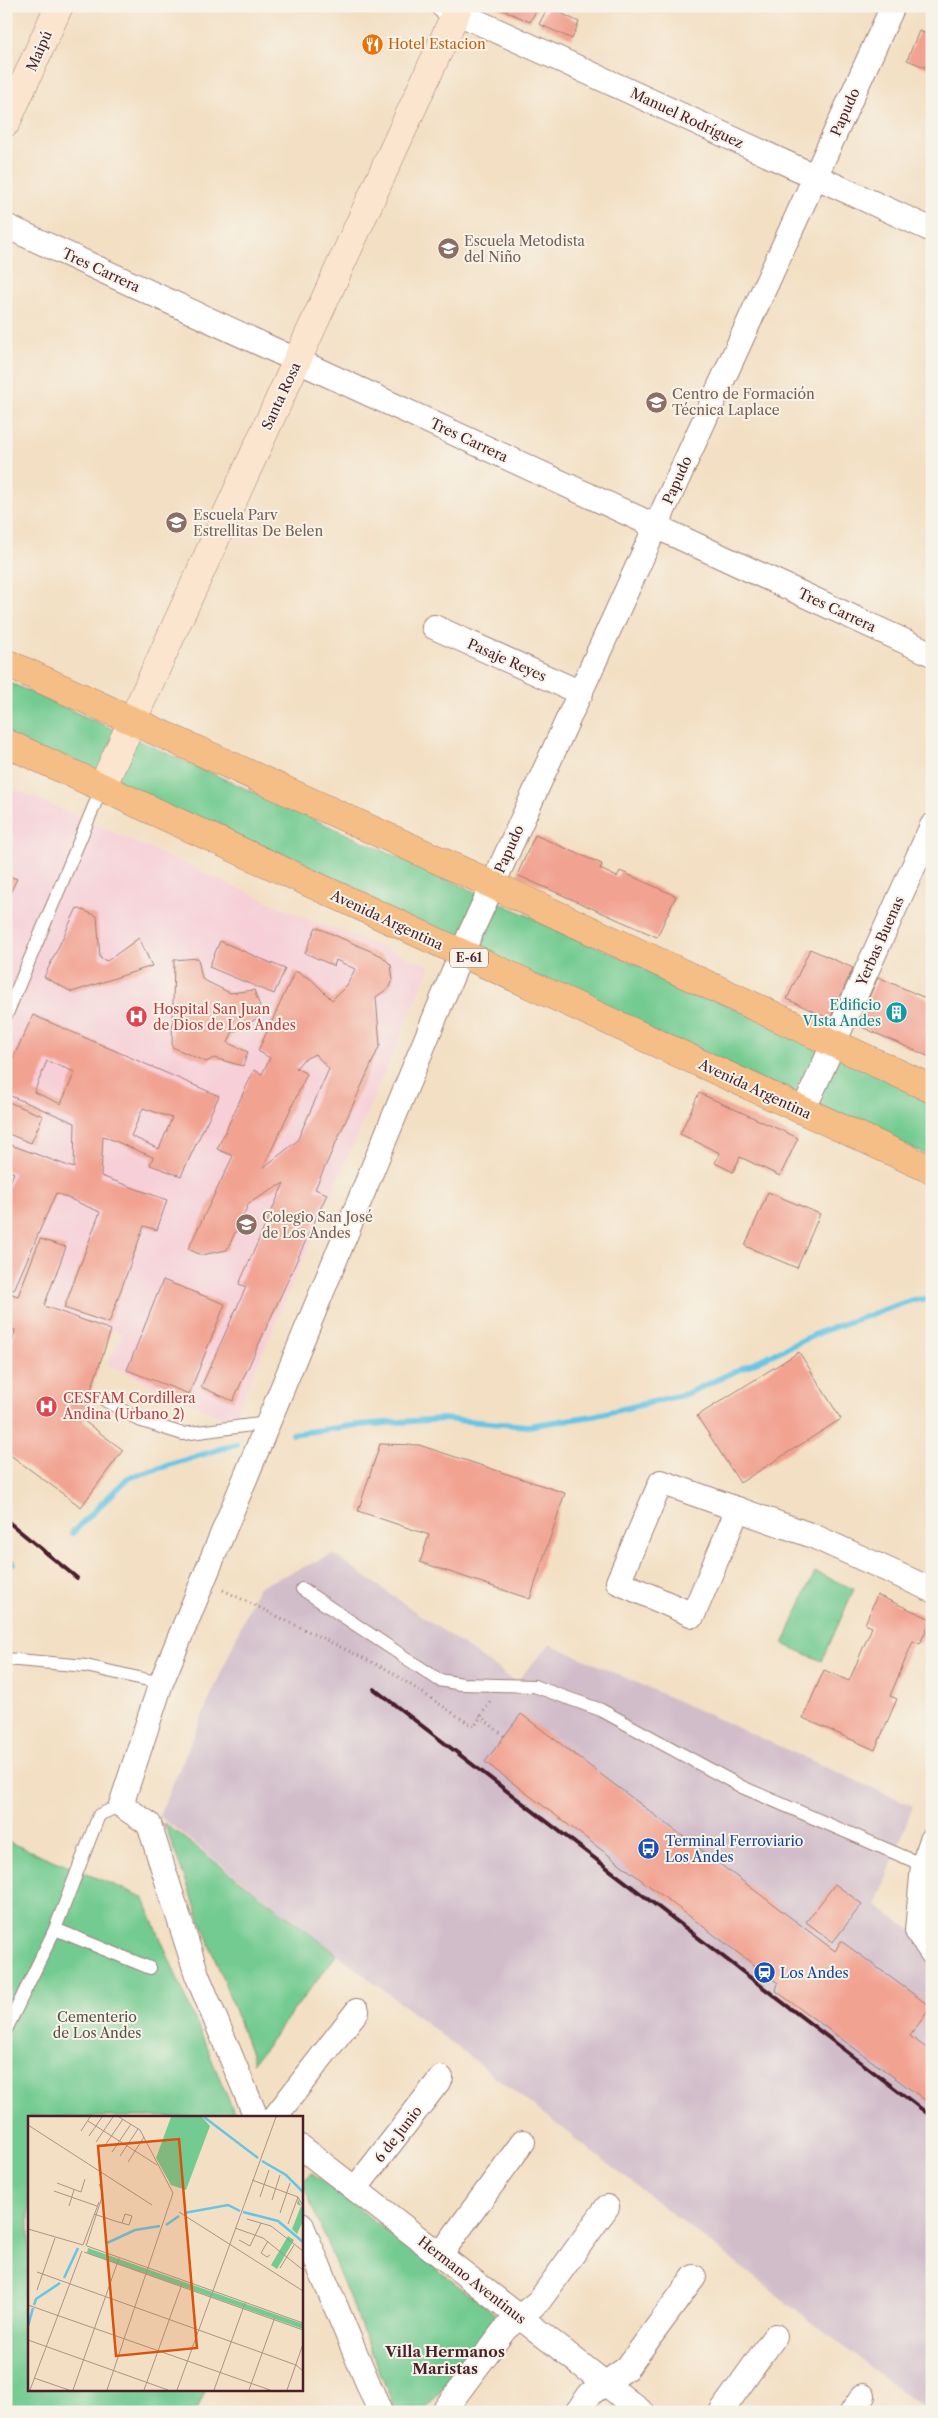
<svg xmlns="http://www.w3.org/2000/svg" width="938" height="2418" font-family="'Libre Caslon Text',serif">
  <rect width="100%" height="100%" fill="#f7f3e8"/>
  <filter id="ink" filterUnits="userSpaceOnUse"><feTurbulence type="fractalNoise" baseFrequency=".02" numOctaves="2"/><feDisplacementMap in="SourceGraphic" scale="10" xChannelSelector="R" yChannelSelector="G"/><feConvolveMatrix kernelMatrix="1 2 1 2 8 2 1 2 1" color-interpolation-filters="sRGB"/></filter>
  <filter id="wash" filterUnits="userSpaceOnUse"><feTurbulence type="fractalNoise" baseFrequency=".0096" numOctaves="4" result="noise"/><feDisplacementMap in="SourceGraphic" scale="20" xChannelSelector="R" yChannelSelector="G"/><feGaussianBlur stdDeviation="1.12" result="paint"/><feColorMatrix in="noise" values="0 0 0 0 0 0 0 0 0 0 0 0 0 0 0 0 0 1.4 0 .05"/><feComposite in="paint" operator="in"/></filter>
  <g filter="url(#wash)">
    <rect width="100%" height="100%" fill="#f3dfc3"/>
    <!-- built -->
    <path fill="#f6cfd8" d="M6 785 310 920 431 966 232 1422 107 1364 123 1334 30 1301 15 1330 6 1327Z"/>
    <!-- industrial -->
    <path fill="#d1bdca" d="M333 1554 516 1682 550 1644 913 1806 876 1906 932 1944V2412H928L159 1816 258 1587Z"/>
    <!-- green -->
    <path fill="#73cb91" stroke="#5e755e" d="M6 681 932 1097V1157L6 740Z
      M815 1572 854 1589 822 1661 783 1644Z
      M164 1823 337 1954 254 2062Z
      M6 1841 143 1897 236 2117H29V2389H206L196 2412H6Z
      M312 2173 499 2317 424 2412H396L302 2182Z"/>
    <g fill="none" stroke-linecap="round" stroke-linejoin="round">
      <!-- stream -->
      <path stroke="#66c5e4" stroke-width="6" d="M292 1434 358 1425 443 1419 528 1426 593 1416 686 1394 823 1331 912 1300 927 1299
        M72 1533 128 1478 236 1444
        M6 1565 13 1563"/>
    </g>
    <g id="blocks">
      <!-- building -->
      <path fill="#f2a291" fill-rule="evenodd" d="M494 6H536L538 7 530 22Z
        M548 7 579 22 572 39 539 24Z
        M919 31 932 36V70L907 60Z
        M535 835 602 864 600 869 617 877 620 871 676 896 657 937 517 875Z
        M6 875 17 879 6 901Z
        M77 908 97 916 100 958 107 961 139 938 152 966 72 992 44 977Z
        M316 927 382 956 391 965 393 980 390 987 376 997 380 1045 315 1189 327 1194 233 1401 201 1387 246 1287 239 1284 284 1183 249 1203 227 1250 201 1255 188 1249 233 1156 217 1149 254 1070 262 1074 270 1058 258 1051 295 971 311 979 332 1000 347 985 355 969 336 960 334 966 305 953ZM315 1054 329 1069 297 1141 263 1168 307 1074 296 1068 303 1060Z
        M220 941 285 969 274 994 209 967Z
        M810 949 853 968 830 1019 787 999Z
        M198 958 202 979 230 993 254 990 263 1015 232 1033 228 1043 248 1052 243 1066 214 1058 206 1062 172 1047 174 960Z
        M878 977 932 1001V1058L857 1025Z
        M33 1015 219 1096 181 1176 150 1165 153 1157 103 1136 101 1176 167 1200 157 1230 144 1226 109 1323 64 1308 100 1212 56 1193 14 1290 6 1287V1191L14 1173 6 1170V1156L11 1145 74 1168 75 1123 6 1094V1073ZM47 1061 75 1072 61 1104 34 1092ZM143 1108 172 1118 159 1149 131 1136Z
        M699 1093 798 1138 780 1176 740 1157 733 1172 715 1163 720 1153 680 1134Z
        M6 1101 43 1116 31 1143 6 1133Z
        M768 1192 820 1214 797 1268 745 1246Z
        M40 1239 66 1247 44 1306 111 1330 91 1390 84 1421 123 1450 81 1507 6 1452V1372L15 1330 6 1327V1292L18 1296Z
        M163 1280 225 1304 189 1394 127 1370Z
        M799 1352 841 1419 740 1483 697 1416Z
        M380 1444 419 1445 565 1493 530 1599 420 1562 429 1535 358 1511Z
        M877 1595 931 1619 920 1644 913 1641 890 1696 897 1699 875 1750 803 1718 824 1670 849 1681 872 1627 865 1624Z
        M521 1714 835 1951 841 1941 931 2007 910 2036 932 2052V2105L776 1991 778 1983 485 1762Z
        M835 1884 862 1904 833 1942 806 1922Z"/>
    </g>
  </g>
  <g filter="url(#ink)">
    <use href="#blocks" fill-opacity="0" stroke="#9e7f77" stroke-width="1"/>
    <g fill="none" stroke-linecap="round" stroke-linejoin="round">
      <defs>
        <path id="lane" d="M6 1016 102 787
          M98 1396 139 1420 183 1434 267 1423
          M302 1589 439 1680 462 1684 534 1686 601 1710 742 1787 923 1865
          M6 1659 86 1666 161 1683
          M55 1929 99 1815 121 1805
          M6 2030 55 1929 150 1968"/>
        <path id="street" d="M443 6 932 230
          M6 226 932 654
          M434 627 581 693
          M803 1111 932 826
          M738 1509 693 1615 618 1582 661 1482 813 1536 932 1590
          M932 1840 923 1865 917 1931 932 1953
          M256 2117 197 1975 149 1824 121 1805 161 1683 461 954 893 6
          M275 2117 357 2011
          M301 2147 642 2412
          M355 2189 441 2078
          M301 2224 380 2412
          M440 2255 523 2142
          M443 2412 505 2329 539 2301 607 2207
          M577 2412 590 2394 627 2368 694 2277
          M721 2412 775 2336
          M852 2412 863 2396"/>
        <path id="secondary" d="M6 123 59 6
          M102 787 459 6"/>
        <path id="primary" d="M6 663 493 885 932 1089
          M6 743 932 1170"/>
      </defs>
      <!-- lane casing -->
      <use href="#lane" stroke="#9e7f77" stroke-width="14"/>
      <!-- street casing -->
      <use href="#street" stroke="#9e7f77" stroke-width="26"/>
      <!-- secondary casing -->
      <use href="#secondary" stroke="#9e7f77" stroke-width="29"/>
      <!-- primary casing -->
      <use href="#primary" stroke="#9e7f77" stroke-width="29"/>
      <!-- path -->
      <path stroke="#9e7f77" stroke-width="3" stroke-dasharray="1 4" stroke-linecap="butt" d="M223 1590 388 1670 474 1727 491 1700
        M480 1716 504 1736"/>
      <!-- lane -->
      <use href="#lane" stroke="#fff" stroke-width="12"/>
      <!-- street -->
      <use href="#street" stroke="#fff" stroke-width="24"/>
      <!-- secondary -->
      <use href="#secondary" stroke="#fbe5cf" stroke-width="28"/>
      <!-- primary -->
      <use href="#primary" stroke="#f6be87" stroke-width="28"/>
      <!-- rail -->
      <path stroke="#4a1f2b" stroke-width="4" d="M6 1520 77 1578
        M374 1689 932 2117"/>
    </g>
  </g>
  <!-- icons -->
  <defs>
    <symbol id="restaurant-disc" viewBox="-11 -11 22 22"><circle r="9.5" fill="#e8710a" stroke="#f7f3e8"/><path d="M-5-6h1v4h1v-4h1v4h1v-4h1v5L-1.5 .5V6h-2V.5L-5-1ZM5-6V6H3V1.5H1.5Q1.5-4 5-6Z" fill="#fff"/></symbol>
    <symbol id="school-disc" viewBox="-11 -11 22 22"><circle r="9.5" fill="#8d6e63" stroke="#f7f3e8"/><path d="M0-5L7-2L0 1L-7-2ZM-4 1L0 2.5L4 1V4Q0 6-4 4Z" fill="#fff"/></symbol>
    <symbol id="university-disc" viewBox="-11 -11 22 22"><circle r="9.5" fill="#8d6e63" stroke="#f7f3e8"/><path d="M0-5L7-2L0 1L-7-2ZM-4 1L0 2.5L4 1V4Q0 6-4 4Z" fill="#fff"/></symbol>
    <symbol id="building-disc" viewBox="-11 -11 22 22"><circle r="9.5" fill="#0f9aa8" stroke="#f7f3e8"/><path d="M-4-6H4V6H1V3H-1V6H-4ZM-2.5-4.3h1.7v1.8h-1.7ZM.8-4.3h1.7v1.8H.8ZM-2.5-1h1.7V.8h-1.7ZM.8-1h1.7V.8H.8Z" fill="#fff"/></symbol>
    <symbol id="hospital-disc" viewBox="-11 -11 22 22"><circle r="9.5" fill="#e0444e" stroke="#f7f3e8"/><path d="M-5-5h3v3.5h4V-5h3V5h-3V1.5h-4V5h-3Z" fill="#fff"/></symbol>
    <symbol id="bus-disc" viewBox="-11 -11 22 22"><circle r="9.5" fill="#1a4fb4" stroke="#f7f3e8"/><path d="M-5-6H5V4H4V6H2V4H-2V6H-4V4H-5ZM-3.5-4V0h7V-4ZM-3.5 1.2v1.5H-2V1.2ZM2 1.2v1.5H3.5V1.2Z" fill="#fff"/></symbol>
    <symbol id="station-disc" viewBox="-11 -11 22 22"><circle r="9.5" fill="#1a4fb4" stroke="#f7f3e8"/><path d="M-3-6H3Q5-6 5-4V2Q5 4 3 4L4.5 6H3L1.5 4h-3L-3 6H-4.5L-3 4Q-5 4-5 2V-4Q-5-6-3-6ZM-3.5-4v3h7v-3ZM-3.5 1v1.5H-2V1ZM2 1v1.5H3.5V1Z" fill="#fff"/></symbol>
  </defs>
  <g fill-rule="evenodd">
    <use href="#restaurant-disc" x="360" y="32" width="25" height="25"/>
    <use href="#school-disc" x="436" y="236" width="25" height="25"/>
    <use href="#university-disc" x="644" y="390" width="25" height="25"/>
    <use href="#school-disc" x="164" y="510" width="25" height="25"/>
    <use href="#building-disc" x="884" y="1000" width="25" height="25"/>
    <use href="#hospital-disc" x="124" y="1004" width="25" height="25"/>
    <use href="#school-disc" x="234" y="1212" width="25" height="25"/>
    <use href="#hospital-disc" x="34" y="1394" width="25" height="25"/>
    <use href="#bus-disc" x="636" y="1836" width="25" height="25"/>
    <use href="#station-disc" x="752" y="1960" width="25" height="25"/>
  </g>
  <g text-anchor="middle" stroke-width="4" stroke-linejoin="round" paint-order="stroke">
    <!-- shield labels -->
    <rect fill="#f7f3e8" stroke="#7e5f64" stroke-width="1" x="450" y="948.5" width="38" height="19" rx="4"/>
    <g font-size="12" font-weight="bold" fill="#4a1f2b">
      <text x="469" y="962">E-61</text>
    </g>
    <!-- food labels -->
    <g font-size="14" fill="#c56008" stroke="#f7f3e8" text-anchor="start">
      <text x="388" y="49">Hotel Estacion</text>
    </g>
    <!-- street labels -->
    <g font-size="14" fill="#4a1f2b" stroke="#f7f3e8">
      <text transform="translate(39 51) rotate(-66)" y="5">Maipú</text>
      <text transform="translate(845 112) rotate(-66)" y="5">Papudo</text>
      <text transform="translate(687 118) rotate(25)" y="5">Manuel Rodríguez</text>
      <text transform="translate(101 270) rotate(25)" y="5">Tres Carrera</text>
      <text transform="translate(281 396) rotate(-65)" y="5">Santa Rosa</text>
      <text transform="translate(469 440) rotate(25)" y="5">Tres Carrera</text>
      <text transform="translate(677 480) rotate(-66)" y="5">Papudo</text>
      <text transform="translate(837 610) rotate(25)" y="5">Tres Carrera</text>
      <text transform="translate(507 660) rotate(24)" y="5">Pasaje Reyes</text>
      <text transform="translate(509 849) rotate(-66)" y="5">Papudo</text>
      <text transform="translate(387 920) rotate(25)" y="5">Avenida Argentina</text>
      <text transform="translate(880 941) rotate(-66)" y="5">Yerbas Buenas</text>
      <text transform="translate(755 1089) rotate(25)" y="5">Avenida Argentina</text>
      <text transform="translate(398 2134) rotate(-52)" y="5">6 de Junio</text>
      <text transform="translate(472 2280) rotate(38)" y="5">Hermano Aventinus</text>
    </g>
    <!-- education labels -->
    <g font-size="14" fill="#785e54" stroke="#f7f3e8" text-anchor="start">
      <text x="464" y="246">Escuela Metodista<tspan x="464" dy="16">del Niño</tspan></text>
      <text x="672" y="399">Centro de Formación<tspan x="672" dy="16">Técnica Laplace</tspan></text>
      <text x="193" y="520">Escuela Parv<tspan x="193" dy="16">Estrellitas De Belen</tspan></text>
      <text x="262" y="1222">Colegio San José<tspan x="262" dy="16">de Los Andes</tspan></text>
    </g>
    <!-- culture labels -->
    <g font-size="14" fill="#0d838f" stroke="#f7f3e8" text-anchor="end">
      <text x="881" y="1010">Edificio<tspan x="881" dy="16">VIsta Andes</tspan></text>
    </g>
    <!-- health labels -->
    <g font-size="14" fill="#be3a42" stroke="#f7f3e8" text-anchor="start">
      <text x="153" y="1014">Hospital San Juan<tspan x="153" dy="16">de Dios de Los Andes</tspan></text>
      <text x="63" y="1403">CESFAM Cordillera<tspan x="63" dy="16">Andina (Urbano 2)</tspan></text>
    </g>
    <!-- transit labels -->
    <g font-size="14" fill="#164399" stroke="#f7f3e8" text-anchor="start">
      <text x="665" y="1846">Terminal Ferroviario<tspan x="665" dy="16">Los Andes</tspan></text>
      <text x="780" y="1978">Los Andes</text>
    </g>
    <!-- park labels -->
    <g font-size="14" fill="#56534a" stroke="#f7f3e8">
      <text x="97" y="2022">Cementerio<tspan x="97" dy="16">de Los Andes</tspan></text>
    </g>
    <!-- neighbourhood labels -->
    <g font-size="15" font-weight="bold" fill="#4a1f2b" stroke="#f7f3e8">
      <text x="445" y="2357">Villa Hermanos<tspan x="445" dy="17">Maristas</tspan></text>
    </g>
  </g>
  <!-- overview -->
  <g transform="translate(28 2116)">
    <rect width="275" height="275" fill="#f3dfc3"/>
    <path d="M143 1H174L182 10 158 74 143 69 128 42ZM270 83 275 94V105L269 118 264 113 273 90 269 88ZM260 120 266 124 249 153 243 149ZM60 132 275 208V213L59 137Z" fill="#73cb91"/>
    <path fill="none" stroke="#66c5e4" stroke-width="2.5" d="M176 1 230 42M234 45 258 59 275 76M215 96 250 105 275 126M156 97 200 89 212 95M138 109 151 100M79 127 107 114 132 110M36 162 50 132M6 189 8 183 32 167M0 210 5 192"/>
    <path fill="none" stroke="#af9286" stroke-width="1" d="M60 5 129 49M0 9 124 89M53 15 62 1M61 20 74 1M68 26 85 1M76 31 95 3M84 36 103 8M92 40 110 13M100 46 116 21M224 64 270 81 275 90M29 67 53 76 57 63M26 75 69 90M232 81 241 54M244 84 252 59M41 90 46 74M151 96 275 175M252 97 262 67M66 98 87 105 101 109 104 100 97 98 94 107M219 103 243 110 275 135M260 108 270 81M207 112 235 122 275 154M0 113 55 129M211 124 222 130 233 107M240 125 233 137 239 141 242 139M55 129 71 86M58 130 75 78 71 68M59 130 275 207M56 136 275 214M252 152 266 129M9 156 268 249 275 255M9 174 27 122M0 189 242 274M0 224 140 274M6 262 41 274M2 274 54 135M45 274 91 142M79 274 145 77 112 14 91 1M116 274 154 168M149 274 248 1M186 274 217 187M221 274 247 201M259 274 275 228"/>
    <path fill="#d8530f" fill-opacity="0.15" stroke="#d8530f" stroke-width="2.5" d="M151 23 169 232 88 240 70 30Z"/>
    <rect width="275" height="275" fill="none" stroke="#4a1f2b" stroke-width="2.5"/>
  </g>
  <!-- margin -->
  <rect width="938" height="2418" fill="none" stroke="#f7f3e8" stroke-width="25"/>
</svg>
